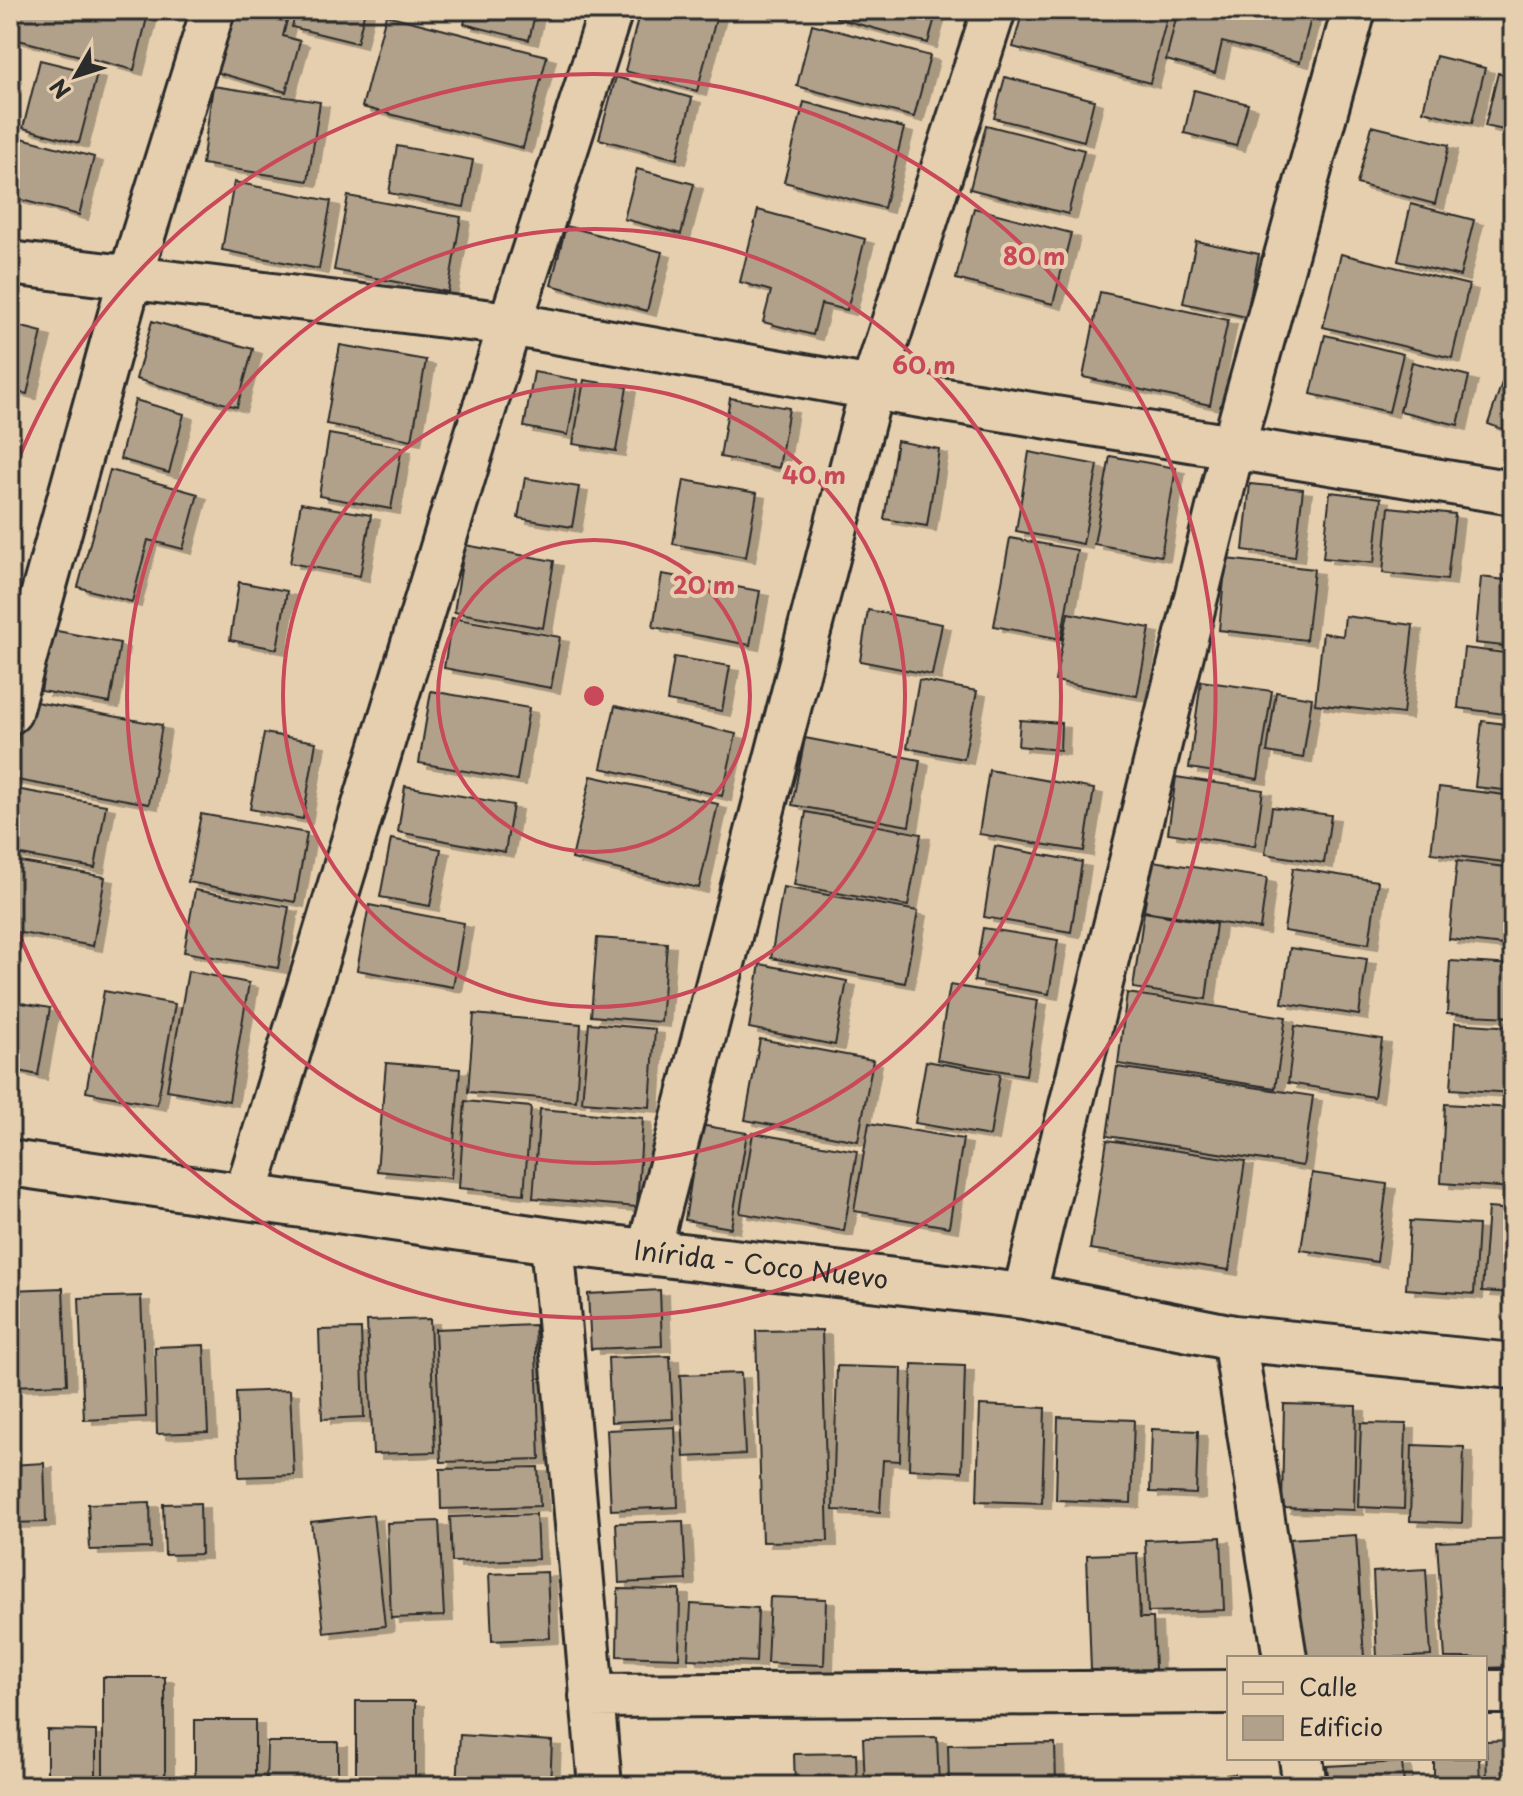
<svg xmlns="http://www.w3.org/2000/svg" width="1523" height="1796" font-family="'Playpen Sans',sans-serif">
  <defs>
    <filter id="shadow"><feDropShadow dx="9" dy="5" stdDeviation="0" flood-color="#0004"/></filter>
  </defs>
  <rect width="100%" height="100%" fill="#e5cfae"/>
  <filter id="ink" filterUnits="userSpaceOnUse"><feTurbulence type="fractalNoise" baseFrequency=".0125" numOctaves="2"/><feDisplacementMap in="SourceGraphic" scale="16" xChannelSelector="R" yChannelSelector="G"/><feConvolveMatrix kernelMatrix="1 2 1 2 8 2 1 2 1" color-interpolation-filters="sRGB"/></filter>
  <g filter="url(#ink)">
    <!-- building -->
    <path fill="#b1a18a" stroke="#2b2b2b" stroke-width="2" filter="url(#shadow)" d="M18 10H149L134 70 11 38Z
      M228 10H246L287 20 283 36 300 41 286 92 212 71Z
      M296 10H365L357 43 292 27Z
      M468 10H536L529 40 464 24Z
      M640 10H701L717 15 697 91 625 71Z
      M838 10H937L928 43 836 18Z
      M1023 10H1169L1150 83 1013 47Z
      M1178 10H1313L1300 62 1222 42 1215 73 1166 60Z
      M386 15 547 56 523 148 362 107Z
      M812 24 930 56 914 117 797 86Z
      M1436 56 1485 68 1472 123 1423 111Z
      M40 60 97 74 79 143 23 128Z
      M1498 73 1513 77V132L1485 126Z
      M616 77 692 98 677 159 599 139Z
      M1005 77 1094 100 1084 141 994 118Z
      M213 86 320 102 308 181 202 164Z
      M1194 90 1248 104 1236 146 1184 133Z
      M804 102 904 128 884 208 784 182Z
      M986 125 1084 150 1068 214 970 189Z
      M1372 126 1449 145 1435 204 1357 184Z
      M10 135 94 157 79 215 10 197Z
      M397 146 473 160 464 207 389 193Z
      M637 169 694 184 681 234 624 219Z
      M234 182 331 201 319 269 222 250Z
      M348 196 461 217 448 292 334 270Z
      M1411 204 1474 220 1460 276 1398 261Z
      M974 208 1071 233 1053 304 956 279Z
      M758 210 865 239 847 310 821 304 813 335 763 322 771 291 740 282Z
      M566 226 662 252 647 311 551 285Z
      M1196 241 1259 254 1246 317 1183 303Z
      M1341 254 1469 285 1452 358 1323 327Z
      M1100 292 1228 320 1210 405 1083 377Z
      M152 321 253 349 237 407 136 379Z
      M10 324 42 332 27 394 10 390Z
      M1325 335 1403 354 1389 412 1311 394Z
      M340 345 426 360 412 440 326 424Z
      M1513 350V433L1488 424Z
      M1412 362 1469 376 1458 425 1400 411Z
      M534 372 578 380 568 435 524 427Z
      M584 380 627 387 616 451 573 444Z
      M730 398 789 408 779 468 720 457Z
      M135 400 184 414 169 473 120 459Z
      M329 434 402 447 391 509 319 496Z
      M897 441 939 449 927 526 884 519Z
      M1029 452 1098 465 1083 544 1016 531Z
      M1110 456 1176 468 1161 556 1094 544Z
      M110 470 198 494 183 549 148 540 132 602 78 587Z
      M525 478 579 487 572 527 518 518Z
      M684 480 757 493 746 557 673 544Z
      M1250 484 1303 489 1295 557 1243 550Z
      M1330 492 1381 498 1374 563 1323 558Z
      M301 503 371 515 360 576 290 563Z
      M1389 507 1455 514 1447 580 1383 573Z
      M1510 525H1513V573L1505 572Z
      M1010 538 1077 550 1061 639 994 626Z
      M465 545 554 561 543 628 454 612Z
      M1226 559 1314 569 1306 640 1219 630Z
      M662 574 760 591 750 645 653 627Z
      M1481 577 1513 581V647L1475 643Z
      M239 582 287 591 277 649 230 640Z
      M868 610 942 624 932 675 860 661Z
      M1068 613 1150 628 1137 696 1055 681Z
      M1345 616 1413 625 1403 714 1315 704 1323 633 1343 636Z
      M452 618 560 637 551 688 444 668Z
      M52 630 120 643 110 703 41 691Z
      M1464 648 1513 654V715L1458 708Z
      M674 657 730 666 722 711 667 701Z
      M919 680 977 691 964 759 907 748Z
      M1201 681 1272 691 1258 779 1189 768Z
      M431 691 529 708 517 780 419 763Z
      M1276 692 1312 698 1303 758 1267 752Z
      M25 700 162 725 149 804 11 779Z
      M615 706 736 734 722 796 601 768Z
      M1020 720 1061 723 1060 750 1018 746Z
      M1482 721 1513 725V791L1475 787Z
      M264 733 316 742 303 819 250 809Z
      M805 738 920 760 909 826 792 805Z
      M989 770 1094 789 1084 851 979 834Z
      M591 776 718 804 699 888 572 859Z
      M1176 777 1263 790 1255 846 1168 833Z
      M405 786 513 805 505 852 398 832Z
      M1439 787 1513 796V863L1431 853Z
      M10 788 106 805 95 868 10 853Z
      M1272 807 1331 815 1324 863 1265 854Z
      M806 812 921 834 908 906 794 885Z
      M201 814 307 833 295 902 188 882Z
      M391 839 441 849 430 906 380 897Z
      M995 846 1082 862 1071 932 984 917Z
      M10 860 105 877 93 946 10 931Z
      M1152 861 1267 878 1260 929 1144 911Z
      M1457 861 1513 868V946L1449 939Z
      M1293 868 1378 881 1369 944 1284 931Z
      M783 887 918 911 905 983 771 958Z
      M195 890 289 907 278 968 184 952Z
      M369 905 464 923 453 987 357 970Z
      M1144 912 1216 924 1206 999 1133 988Z
      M983 928 1058 940 1049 994 974 981Z
      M597 938 667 943 661 1022 591 1016Z
      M1290 948 1367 959 1359 1015 1282 1003Z
      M1450 961 1513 965V1017L1447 1014Z
      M760 964 847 981 835 1045 749 1028Z
      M188 971 249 983 229 1101 167 1090Z
      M950 985 1038 1000 1026 1075 937 1060Z
      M104 991 175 1004 157 1105 86 1092Z
      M1127 993 1286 1017 1275 1088 1118 1064Z
      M10 1001 50 1008 38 1075 10 1069Z
      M474 1014 581 1024 576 1101 468 1092Z
      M589 1023 655 1029 650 1107 582 1102Z
      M1455 1023 1513 1027V1093L1451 1089Z
      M1295 1026 1382 1039 1374 1097 1288 1083Z
      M760 1039 873 1060 858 1141 745 1120Z
      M926 1061 1000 1074 990 1136 915 1123Z
      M386 1063 460 1069 451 1178 377 1171Z
      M1117 1067 1313 1096 1303 1166 1107 1136Z
      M465 1101 531 1107 524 1194 459 1188Z
      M1445 1104 1513 1108V1188L1441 1183Z
      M540 1109 643 1118 637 1207 533 1198Z
      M869 1123 963 1139 949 1227 854 1211Z
      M700 1125 747 1133 731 1228 685 1220Z
      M753 1133 857 1151 844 1231 740 1213Z
      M1107 1140 1245 1161 1229 1270 1090 1249Z
      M1312 1173 1387 1184 1377 1262 1301 1250Z
      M1488 1208 1513 1210V1293L1482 1291Z
      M1410 1221 1478 1225 1474 1294 1406 1289Z
      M63 1288 67 1384 10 1386V1290Z
      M660 1290 662 1346 591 1349 588 1294Z
      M141 1296 146 1417 84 1420 79 1298Z
      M430 1319 435 1452 373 1454 367 1321Z
      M535 1325 540 1459 441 1462 435 1329Z
      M361 1329 364 1417 322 1419 319 1330Z
      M822 1330 828 1541 762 1542 756 1331Z
      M204 1345 208 1432 157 1434 155 1347Z
      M670 1356 673 1419 611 1422 608 1358Z
      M912 1364 965 1366 962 1472 909 1469Z
      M837 1366 902 1368 900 1461 883 1460 880 1512 833 1510Z
      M741 1373 745 1454 684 1457 680 1375Z
      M290 1390 294 1475 239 1477 236 1392Z
      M1284 1404 1356 1406 1354 1510 1282 1508Z
      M980 1405 1045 1408 1042 1503 977 1501Z
      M1058 1417 1134 1420 1131 1503 1056 1500Z
      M1361 1423 1406 1424 1404 1509 1358 1507Z
      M675 1427 678 1507 611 1510 607 1430Z
      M1152 1429 1198 1431 1196 1494 1150 1492Z
      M1412 1445 1464 1447 1462 1523 1410 1521Z
      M44 1463 46 1522 10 1523V1465Z
      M538 1467 540 1506 441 1509 440 1469Z
      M150 1502 151 1548 90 1550 88 1504Z
      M200 1503 201 1554 165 1555 163 1504Z
      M536 1514 538 1559 452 1562 450 1517Z
      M373 1515 385 1626 324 1633 311 1522Z
      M439 1521 444 1616 391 1618 387 1523Z
      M683 1521 686 1580 619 1583 616 1523Z
      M1356 1535 1364 1658H1297L1289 1539Z
      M1221 1537 1224 1610 1148 1612 1145 1540Z
      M1513 1539V1667L1485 1668V1658H1445L1437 1542Z
      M1137 1553 1140 1618H1153L1155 1669 1091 1671 1087 1555Z
      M1426 1569 1431 1656 1377 1658 1373 1572Z
      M547 1572 550 1638 492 1641 489 1574Z
      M618 1589 680 1590 679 1658 617 1656Z
      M770 1597 826 1599 824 1665 767 1663Z
      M691 1604 758 1608 756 1662 688 1659Z
      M103 1677H165V1786H103Z
      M356 1701H415V1786H356Z
      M195 1720H255V1786H195Z
      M47 1730 96 1731V1786H47Z
      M460 1735 552 1741 550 1786H457Z
      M937 1737 939 1786H865L863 1738Z
      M1512 1740V1786H1487L1486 1741Z
      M267 1742H338V1786H266Z
      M1055 1743 1056 1786H949L948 1745Z
      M856 1753 857 1786H795L794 1754Z
      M1434 1758H1479L1480 1786H1434Z
      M1402 1762 1404 1786H1329L1327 1766Z
      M1235 1774 1237 1786H1191L1190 1779Z"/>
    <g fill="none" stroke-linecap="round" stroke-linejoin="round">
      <defs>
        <path id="minor" d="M10 263 510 324 872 388 1513 493
          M10 712 130 278 213 10
          M245 1197 510 324 611 10
          M552 1241 600 1786
          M648 1253 872 388 994 10
          M1024 1296 1233 447 1354 10
          M1234 1338 1285 1658
          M1485 1692H1513
          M591 1696 1229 1692
          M1301 1758 1305 1786"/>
        <g id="tertiary">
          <path id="s1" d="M10 1163 552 1241 1024 1296 1234 1338 1513 1366"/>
        </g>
      </defs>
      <!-- minor casing -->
      <use href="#minor" stroke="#2b2b2b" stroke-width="48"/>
      <!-- tertiary casing -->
      <use href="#tertiary" stroke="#2b2b2b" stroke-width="50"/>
      <!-- minor -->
      <use href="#minor" stroke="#e5cfae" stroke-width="42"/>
      <!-- tertiary -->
      <use href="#tertiary" stroke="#e5cfae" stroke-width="44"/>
    </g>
  </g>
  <!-- distance rings -->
  <g fill="none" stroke="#c94859" stroke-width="4">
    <circle cx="594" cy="696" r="156"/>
    <circle cx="594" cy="696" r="311"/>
    <circle cx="594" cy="696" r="467"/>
    <path d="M11 478A622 622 0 1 1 11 914"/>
  </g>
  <g text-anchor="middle" stroke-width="8" stroke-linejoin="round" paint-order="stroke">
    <!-- street labels -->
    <g font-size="26" fill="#2b2b2b" stroke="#e5cfae">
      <text dy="9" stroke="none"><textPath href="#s1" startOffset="758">Inírida - Coco Nuevo</textPath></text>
    </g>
  </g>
  <circle cx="594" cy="696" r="12" fill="#c94859" stroke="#e5cfae" stroke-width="4"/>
  <g font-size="24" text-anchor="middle" font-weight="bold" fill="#c94859" stroke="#e5cfae" stroke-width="8" stroke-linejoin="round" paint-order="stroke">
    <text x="1034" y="265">80 m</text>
    <text x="924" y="374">60 m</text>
    <text x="814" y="484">40 m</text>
    <text x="704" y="594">20 m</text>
  </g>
  <!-- margin -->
  <rect width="1523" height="1796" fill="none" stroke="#e5cfae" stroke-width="40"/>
  <rect x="20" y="20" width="1483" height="1756" fill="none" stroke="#2b2b2b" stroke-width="3" filter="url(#ink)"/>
  <!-- legend -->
  <rect x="1227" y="1656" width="260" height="104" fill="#e5cfae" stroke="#9b8d7a" stroke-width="2"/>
  <rect x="1243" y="1682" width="40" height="12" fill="#e5cfae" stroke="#9b8d7a" stroke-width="2"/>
  <text x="1299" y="1696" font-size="24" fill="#2b2b2b">Calle</text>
  <rect x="1243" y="1716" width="40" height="24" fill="#b1a18a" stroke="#9b8d7a" stroke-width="2"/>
  <text x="1299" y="1736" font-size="24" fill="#2b2b2b">Edificio</text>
  <!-- north arrow -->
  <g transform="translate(76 76) rotate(231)" stroke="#e5cfae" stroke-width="6" paint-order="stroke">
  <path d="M0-6L14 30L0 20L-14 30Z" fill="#2b2b2b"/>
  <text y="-12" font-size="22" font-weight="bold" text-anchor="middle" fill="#2b2b2b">N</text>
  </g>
</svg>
